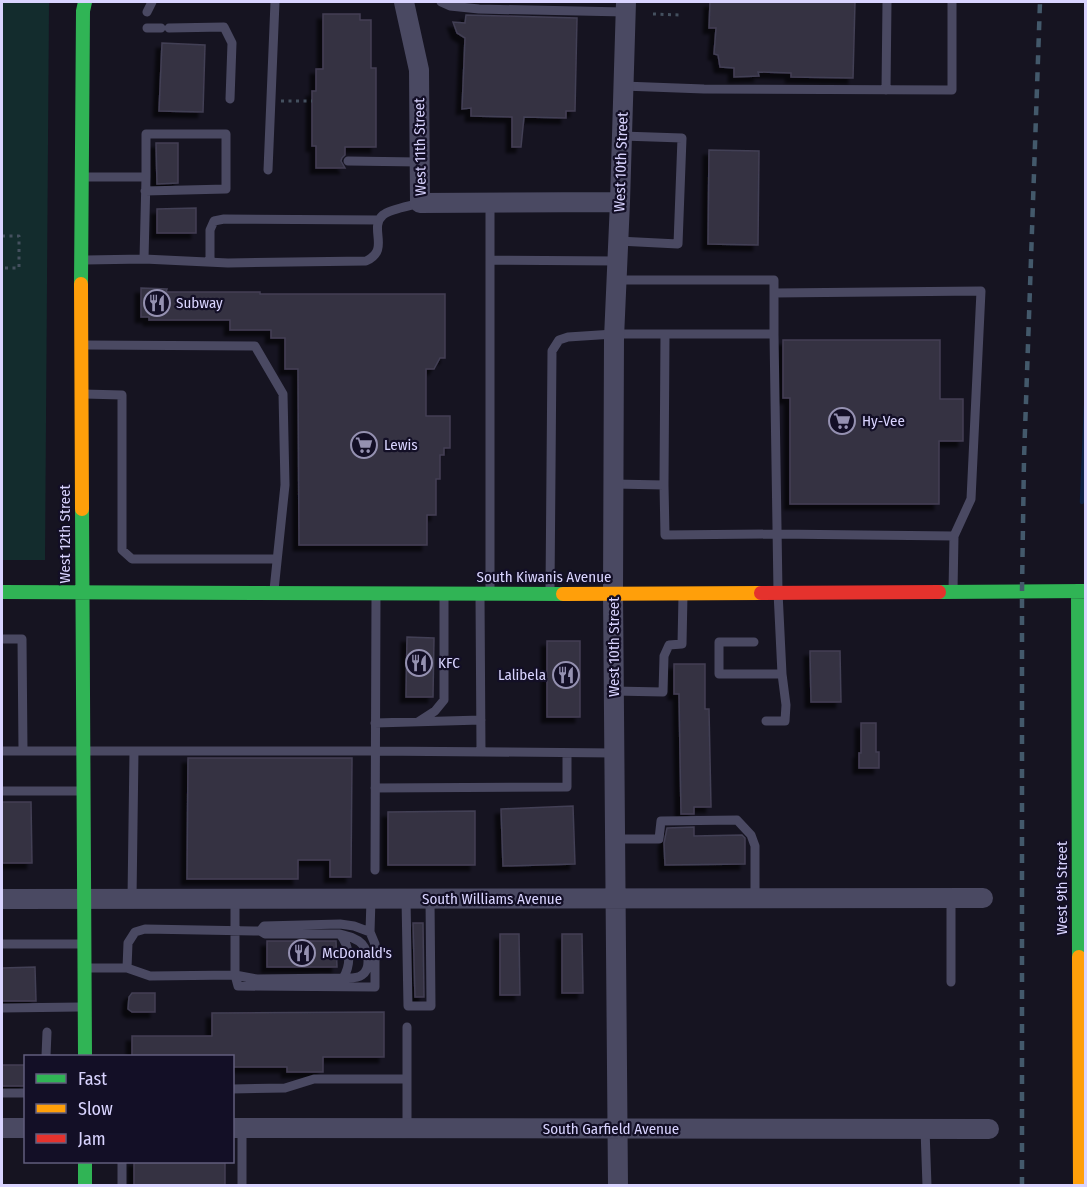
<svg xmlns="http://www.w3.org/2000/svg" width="1087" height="1187" font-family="'Fira Sans Condensed',sans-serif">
  <defs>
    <filter id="shadow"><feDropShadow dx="-5.5" dy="5.5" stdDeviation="1.5" flood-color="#0009"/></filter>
  </defs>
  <rect width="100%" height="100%" fill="#161421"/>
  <!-- green -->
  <path fill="#132c2d" d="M2 2H49L45 560H2Z"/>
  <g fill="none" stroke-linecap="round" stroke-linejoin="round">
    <!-- stream -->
    <path stroke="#0d2144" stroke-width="4.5" d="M1082 502 1086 406"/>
  </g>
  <!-- building -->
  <path fill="#343243" stroke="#433f54" stroke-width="1.5" filter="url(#shadow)" d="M710 2H855L853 78 791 77V73L758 72 759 76 734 77V68L720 67 718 55 714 54 716 28H709Z
    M323 14H360V20H371V68H376V147H345V155L342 158 341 161 345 168H316V146H312V91H316V69H323Z
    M466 15 577 18 575 111H566V118L524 117 521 147H512V117L471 116V108L462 109 465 38 457 33 453 22 465 23Z
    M162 43 205 45 203 112 159 111Z
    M156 143H178V183L157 184Z
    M709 150 759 151 758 245 708 244Z
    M196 208V233H157V209Z
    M141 288 167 289 166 292H260V294H445V358H440L434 369H426V416H450V448H444V455H440V479H436V515H427V545H299L298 369H285V338H271V330H230V320H149V317H141Z
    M783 340H940V399H963V441H939V504H790V398H783Z
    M407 637 434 638 433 697H406Z
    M547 641H580V717H547Z
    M810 651H840L841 702H811Z
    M674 664H705V709H709L711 807H694V814H681L679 694H674Z
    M861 723H876V752H879V768H859V753H861Z
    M188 758H352L351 877H330V860H298V879H187Z
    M2 802H31L32 863H2Z
    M573 806 575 864 503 866 501 809Z
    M475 811V865H388V812Z
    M694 827V836L742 835 745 838V864L665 865 664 843 667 828Z
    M413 923H423L424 997H415Z
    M500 934H519L520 995H500Z
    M562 934H582L583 993H562Z
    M267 941H336L337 967H267Z
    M35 967 36 1001H2V968Z
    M132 993H155V1012H132L128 1009 129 997Z
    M384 1012V1057H323V1072H287V1067H232V1056H132V1036H212V1013Z
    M2 1065H26V1086H2Z
    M134 1161H225V1185H134Z"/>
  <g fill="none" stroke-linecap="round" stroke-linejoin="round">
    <!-- path -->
    <path stroke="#44505f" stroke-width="3" stroke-dasharray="3 4.5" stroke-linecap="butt" d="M653 14 679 15
      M281 101H312
      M2 236H19V268H2"/>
    <!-- lane -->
    <path stroke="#4a4962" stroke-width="9" d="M441 2 450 6 479 9 625 12
      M147 12 152 2
      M147 28H161
      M169 28 224 27 232 43 230 99
      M623 86 704 89 952 90V2
      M886 90 887 2
      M348 161 419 162
      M268 170 275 2
      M87 177H146L144 259
      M145 191 226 189V134H146V177
      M618 241 678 244 682 138 622 136
      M86 260 144 259 228 263 366 261C391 250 368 228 383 215 390 209 410 206 420 203
      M490 260 617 261
      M210 262V230L214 221 224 219 379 220
      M774 293 981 291 971 499 954 536
      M86 345 255 346 283 394 285 485 274 590
      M84 394 122 395V550L132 559H277
      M614 484 664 485 665 334
      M664 485 665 535 776 534 954 536 953 591
      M490 590V203
      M550 590 552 351 559 340 568 337 614 334H774V280H617
      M480 595 481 752
      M2 639H22L23 751
      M754 642H719V674H782
      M614 691 663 692 664 656 669 645 682 644 683 595
      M766 721H785L786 705 782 674 778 592 774 334
      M418 722 435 711 444 700V596
      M375 723 481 720
      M2 751H375L615 753
      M375 788 567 787V753
      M2 791H81
      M615 839H659L661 821 737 820 751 835 755 846V899
      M375 870 376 596
      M951 898V982
      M132 899 134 751
      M235 899V975L257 979 343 978C352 964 350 947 340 934H265L260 931
      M406 899 408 1006H431L430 899
      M340 934C348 936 356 938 362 944 369 952 371 969 362 975 357 979 349 978 343 978
      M2 944H82
      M90 968H127L150 976 235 975 238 986 375 987V944L370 932 371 899
      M127 968 128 943 135 932 145 929 254 931H260L264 926 340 924 354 926 370 932
      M2 1008 80 1007
      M407 1027V1128
      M46 1056 47 1032
      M232 1089 285 1088 314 1079H407
      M2 1093H26
      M925 1129 927 1186
      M122 1162V1186
      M242 1186V1128"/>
    <!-- street -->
    <path stroke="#4a4962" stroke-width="20" d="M404 2 419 70 420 203 620 202
      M2 899 983 898
      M2 1128H26
      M232 1128 989 1129
      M618 1186 613 594 614 338 620 202 626 2"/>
    <!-- fast -->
    <path stroke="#30b455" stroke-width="14" d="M81 284 83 11 85 2
      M82 509 85 1056
      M1078 591 1079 957
      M2 592 563 594
      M939 592 1086 591
      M85 1162V1186"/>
    <!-- slow -->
    <path stroke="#ff9f0a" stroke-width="14" d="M81 284 82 509
      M563 594 761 593
      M1079 957 1080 1186"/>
    <!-- jam -->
    <path stroke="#e5322d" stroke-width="14" d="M761 593 939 592"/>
    <!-- rail -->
    <path stroke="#43596b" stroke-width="4.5" stroke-dasharray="9 8" stroke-linecap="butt" d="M1022 1186V590L1024 459 1040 2"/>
  </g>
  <!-- icons -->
  <defs>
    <symbol id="restaurant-ring" viewBox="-11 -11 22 22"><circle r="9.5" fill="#130f26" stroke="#9591b1" stroke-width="1.5"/><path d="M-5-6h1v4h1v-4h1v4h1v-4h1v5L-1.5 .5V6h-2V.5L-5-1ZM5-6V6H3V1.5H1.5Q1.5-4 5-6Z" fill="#9591b1"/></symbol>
    <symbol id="supermarket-ring" viewBox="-11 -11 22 22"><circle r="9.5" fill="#130f26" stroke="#9591b1" stroke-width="1.5"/><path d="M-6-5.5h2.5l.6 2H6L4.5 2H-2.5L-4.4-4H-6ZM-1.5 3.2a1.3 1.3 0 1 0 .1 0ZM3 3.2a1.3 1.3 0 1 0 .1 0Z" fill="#9591b1"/></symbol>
  </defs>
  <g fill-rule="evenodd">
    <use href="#restaurant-ring" x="142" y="288" width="30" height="30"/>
    <use href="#supermarket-ring" x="827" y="406" width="30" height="30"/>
    <use href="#supermarket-ring" x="349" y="430" width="30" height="30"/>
    <use href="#restaurant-ring" x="404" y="648" width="30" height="30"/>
    <use href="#restaurant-ring" x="551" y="660" width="30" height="30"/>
    <use href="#restaurant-ring" x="287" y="938" width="30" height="30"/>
  </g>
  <g text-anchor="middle" stroke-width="4.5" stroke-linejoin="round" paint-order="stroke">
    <!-- street labels -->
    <g font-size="15" fill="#d9d4ff" stroke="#130f26">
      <text transform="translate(420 147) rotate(-91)" y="5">West 11th Street</text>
      <text transform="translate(621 162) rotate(-88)" y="5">West 10th Street</text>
      <text transform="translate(65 534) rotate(-90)" y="5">West 12th Street</text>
      <text x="544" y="582">South Kiwanis Avenue</text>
      <text transform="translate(614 647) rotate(-90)" y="5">West 10th Street</text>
      <text transform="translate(1062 888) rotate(-90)" y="5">West 9th Street</text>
      <text x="492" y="904">South Williams Avenue</text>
      <text x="611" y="1134">South Garfield Avenue</text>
    </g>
    <!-- poi labels -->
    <g font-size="15" fill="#d9d4ff" stroke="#130f26" text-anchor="start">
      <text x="176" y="308">Subway</text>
      <text x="862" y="426">Hy-Vee</text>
      <text x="384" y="450">Lewis</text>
      <text x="438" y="668">KFC</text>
      <text x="546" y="680" text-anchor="end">Lalibela</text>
      <text x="322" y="958">McDonald's</text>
    </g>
  </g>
  <!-- border -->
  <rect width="1087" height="1187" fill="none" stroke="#d9d4ff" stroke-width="6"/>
  <!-- legend -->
  <rect x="24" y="1055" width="210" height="108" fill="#130f26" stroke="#625e7d" stroke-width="1.5"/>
  <rect x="36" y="1074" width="30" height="9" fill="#30b455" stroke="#625e7d" stroke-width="1.5"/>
  <text x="78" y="1085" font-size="18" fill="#d9d4ff">Fast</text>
  <rect x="36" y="1104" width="30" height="9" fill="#ff9f0a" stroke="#625e7d" stroke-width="1.5"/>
  <text x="78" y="1115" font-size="18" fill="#d9d4ff">Slow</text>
  <rect x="36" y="1134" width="30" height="9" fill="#e5322d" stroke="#625e7d" stroke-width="1.5"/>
  <text x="78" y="1145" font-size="18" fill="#d9d4ff">Jam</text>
</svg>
